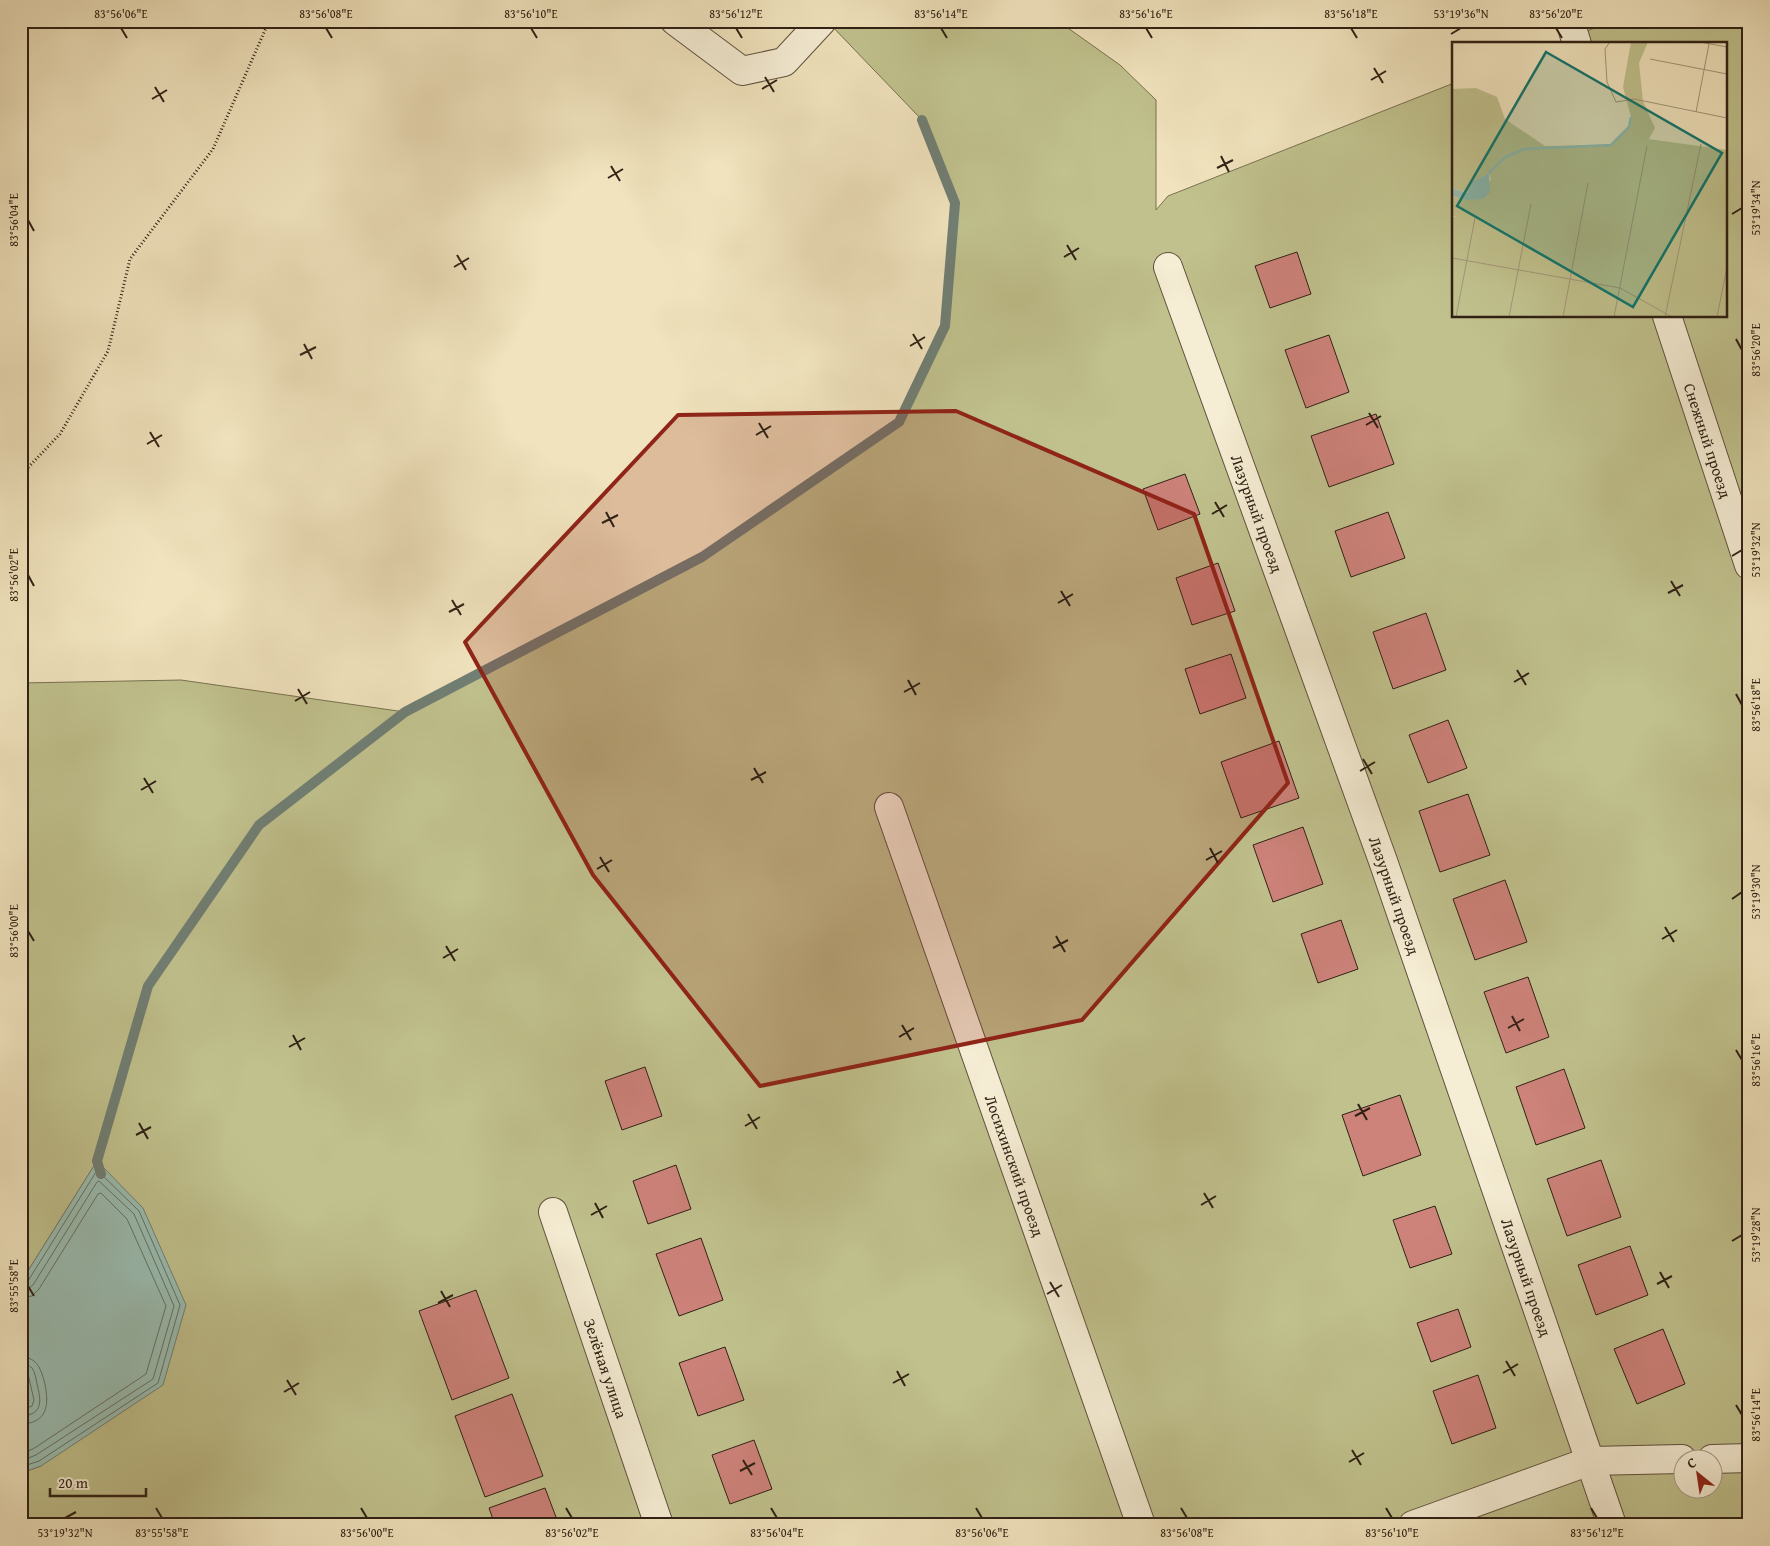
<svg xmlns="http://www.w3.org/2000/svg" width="1770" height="1546" font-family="'Gentium Book Plus',serif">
  <rect width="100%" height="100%" fill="#f0e3bd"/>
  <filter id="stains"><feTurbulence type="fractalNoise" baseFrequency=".004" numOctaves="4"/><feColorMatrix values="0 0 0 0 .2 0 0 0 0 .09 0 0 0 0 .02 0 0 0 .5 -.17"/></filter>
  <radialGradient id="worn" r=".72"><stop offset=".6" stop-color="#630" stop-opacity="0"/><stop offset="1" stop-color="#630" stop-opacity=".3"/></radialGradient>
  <!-- green -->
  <path fill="#c0c18d" stroke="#787151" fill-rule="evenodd" d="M827 21H1058L1120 65 1156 100V210L1168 196 1454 83V316H1726V44H1555L1612 21H1749V1525H21V1473L41 1466 97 1161 21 1282V683L181 680 405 712 702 557 899 422 945 326 955 203 922 120ZM1682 1458H1712V1488H1682Z"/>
  <!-- water -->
  <path fill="#9abeb3" stroke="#707f74" d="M97 1161 143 1208 186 1305 163 1385 41 1466 21 1473V1406L29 1401 21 1365V1282Z"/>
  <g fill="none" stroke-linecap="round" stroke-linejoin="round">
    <!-- shore -->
    <path stroke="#657064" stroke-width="1" d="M21 1284 28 1281 96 1172 98 1171 139 1211 180 1305 158 1383 39 1461 21 1467
      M21 1290 28 1289 33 1285 97 1182 99 1181 134 1214 174 1306 153 1379 36 1455 21 1461
      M21 1298 32 1296 39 1289 98 1194 101 1193 127 1219 166 1306 146 1374 33 1449 21 1453
      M21 1357C38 1357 41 1370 45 1384 49 1405 48 1423 21 1424
      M21 1364C26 1364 29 1365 32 1368 35 1372 36 1379 37 1384 41 1400 44 1415 21 1416
      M21 1370 26 1371 28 1374 34 1400 32 1406 21 1410"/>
    <!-- stream -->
    <path stroke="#707f74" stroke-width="10" d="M101 1174 97 1161 148 986 259 825 405 712 702 557 899 422 945 326 955 203 922 120"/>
  </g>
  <!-- building -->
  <path fill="#cd827a" stroke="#302115" d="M1297 252 1311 294 1270 308 1255 266Z
    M1329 335 1349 392 1306 408 1285 350Z
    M1376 414 1394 464 1329 487 1311 436Z
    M1185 474 1200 514 1158 530 1143 489Z
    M1388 512 1405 558 1351 577 1335 531Z
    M1218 563 1235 611 1192 625 1176 578Z
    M1426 613 1446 670 1393 689 1373 632Z
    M1231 654 1246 698 1200 714 1185 669Z
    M1448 720 1467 768 1428 783 1409 735Z
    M1279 741 1299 798 1241 818 1221 762Z
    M1468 794 1490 855 1440 872 1419 811Z
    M1303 827 1323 884 1273 902 1253 845Z
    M1505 880 1527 942 1475 960 1453 899Z
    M1341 920 1358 969 1318 983 1301 934Z
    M1528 977 1549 1037 1506 1053 1484 992Z
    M645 1067 662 1116 622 1130 605 1081Z
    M1564 1069 1585 1128 1536 1145 1516 1087Z
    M1400 1095 1421 1155 1363 1176 1342 1115Z
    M1601 1160 1621 1217 1567 1236 1547 1179Z
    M676 1165 691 1209 648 1224 633 1181Z
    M1435 1206 1452 1254 1410 1268 1393 1220Z
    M701 1238 723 1300 679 1316 656 1254Z
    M1630 1246 1648 1295 1596 1315 1578 1265Z
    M476 1290 509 1378 452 1400 419 1311Z
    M1458 1309 1471 1347 1431 1362 1417 1323Z
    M1663 1329 1685 1384 1637 1404 1614 1349Z
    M725 1347 744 1400 698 1416 679 1363Z
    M1478 1375 1496 1428 1452 1444 1433 1391Z
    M512 1394 543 1476 485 1497 455 1416Z
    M754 1440 772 1489 730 1504 712 1455Z
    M545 1488 559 1525H495L489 1508Z"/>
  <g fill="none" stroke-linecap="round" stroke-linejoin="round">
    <defs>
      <g id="street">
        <path d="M675 21 742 71 784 62 822 21"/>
        <path d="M1570 21 1577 44"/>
        <path id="s1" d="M1168 267 1383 861 1612 1525"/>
        <path id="s2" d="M1667 316 1749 565"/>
        <path id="s3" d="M889 807 1141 1525"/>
        <path id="s4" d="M553 1212 659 1525"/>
        <path d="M1712 1459 1749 1458"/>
        <path d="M1413 1525 1590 1461 1682 1459"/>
      </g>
    </defs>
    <!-- street casing -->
    <use href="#street" stroke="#60523f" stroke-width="30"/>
    <!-- path -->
    <path stroke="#302115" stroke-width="3" stroke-dasharray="1 2.5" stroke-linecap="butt" d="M21 475 60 434 108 351 130 259 213 149 269 21"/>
    <!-- street -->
    <use href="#street" stroke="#f5edd4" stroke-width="28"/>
  </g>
  <!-- marked area -->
  <path fill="#8f2418" fill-opacity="0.2" stroke="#8f2418" stroke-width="4" stroke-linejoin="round" d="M956 411 1194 514 1288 783 1082 1020 760 1086 593 875 465 642 678 415Z"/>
  <!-- ticks -->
  <path fill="none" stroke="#302115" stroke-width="2" d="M121 28 127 38M326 28 332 38M531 28 537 38M736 28 742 38M941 28 947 38M1146 28 1152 38M1351 28 1357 38M1556 28 1562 38M1451 34 1461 28M1374 68 1383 83M765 77 774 92M1371 80 1386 71M155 87 164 102M762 89 777 80M152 99 167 90M1221 156 1229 172M611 166 620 181M1217 168 1233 160M608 178 623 169M1732 214 1742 208M28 220 34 231M1067 245 1076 260M457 255 466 270M1064 257 1079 248M454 267 469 258M913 334 922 349M1736 339 1742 350M304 344 312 359M910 346 925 337M300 355 316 347M1369 413 1378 428M759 423 768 438M1366 425 1381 416M150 432 159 447M756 435 771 426M147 444 162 435M1215 502 1224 517M606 512 614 527M1212 514 1227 505M602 523 618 515M1732 556 1742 550M28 575 34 586M1671 581 1680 596M1061 591 1070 606M1668 593 1683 585M452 600 461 615M1058 603 1073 594M449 612 464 604M1517 670 1526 685M908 680 916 695M1514 682 1529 673M298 689 307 704M904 692 920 683M1736 694 1742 705M295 701 310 692M1363 759 1372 774M754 768 763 783M1360 771 1375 762M144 778 153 793M751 780 766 772M141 790 156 781M1210 848 1218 863M600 857 609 872M1206 860 1222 851M597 869 612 860M1732 899 1742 892M1665 927 1674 942M28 931 34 941M1056 936 1065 952M1662 939 1677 930M446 946 455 961M1053 948 1068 940M443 958 458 949M1512 1016 1520 1031M902 1025 911 1040M1508 1028 1524 1019M293 1035 301 1050M899 1037 914 1028M289 1047 305 1038M1736 1050 1742 1060M1358 1104 1367 1120M748 1114 757 1129M1355 1116 1370 1108M139 1123 148 1139M745 1126 760 1117M136 1135 151 1127M1204 1193 1213 1208M595 1203 603 1218M1201 1205 1216 1196M591 1215 607 1206M1732 1241 1742 1235M1660 1272 1669 1288M1050 1282 1059 1297M1657 1284 1672 1276M28 1286 34 1296M441 1291 450 1307M1047 1294 1062 1285M438 1303 453 1295M1506 1361 1515 1376M897 1371 905 1386M1503 1373 1518 1364M287 1380 296 1395M893 1383 909 1374M284 1392 299 1383M1736 1405 1742 1415M1352 1450 1361 1465M743 1460 752 1475M1349 1462 1364 1453M740 1471 755 1463M156 1508 162 1518M361 1508 367 1518M566 1508 572 1518M771 1508 777 1518M976 1508 982 1518M1181 1508 1187 1518M1386 1508 1392 1518M1591 1508 1597 1518M65 1518 76 1512"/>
  <g text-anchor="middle" stroke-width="4" stroke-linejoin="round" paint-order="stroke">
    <!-- street labels -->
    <g font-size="16" fill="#302115" stroke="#f5edd4">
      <text dy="6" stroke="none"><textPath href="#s2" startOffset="131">Снежный проезд</textPath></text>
      <text dy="6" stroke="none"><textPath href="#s1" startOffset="262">Лазурный проезд</textPath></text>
      <text dy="6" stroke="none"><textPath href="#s1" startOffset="668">Лазурный проезд</textPath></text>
      <text dy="6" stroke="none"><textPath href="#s3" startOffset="380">Лосихинский проезд</textPath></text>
      <text dy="6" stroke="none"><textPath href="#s1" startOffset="1072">Лазурный проезд</textPath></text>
      <text dy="6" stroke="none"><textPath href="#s4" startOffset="165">Зелёная улица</textPath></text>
    </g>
  </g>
  <!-- overview -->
  <g transform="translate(1452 42)">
    <rect width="275" height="275" fill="#f0e3bd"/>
    <path d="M179 0H196L187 21 191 59 203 86 197 97 275 108V275H0V175H5L0 174V154L14 158 39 138 37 131 21 140 17 151 0 146V47L24 46 45 55 53 77 93 104 159 103 177 85 179 75 171 45Z" fill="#c0c18d"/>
    <path d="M37 131 38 150 31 157 14 158 0 154V146L16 151 20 140Z" fill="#9abeb3"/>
    <path fill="none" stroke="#9abeb3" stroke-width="2.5" d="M37 131 52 116 72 107 159 103 177 85 179 75"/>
    <path fill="none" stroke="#a3957a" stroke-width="1" d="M158 0 153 7 155 40 164 60 182 57 275 76M248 0 275 5M198 17 275 32M244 70 257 2M0 216 168 246 220 275M4 275 23 176M57 275 79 162M111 275 136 141M162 275 195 104M213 275 249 102M265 275 275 225"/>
    <path fill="#0f766e" fill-opacity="0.15" stroke="#0f766e" stroke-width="2.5" d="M94 10 270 111 181 265 5 164Z"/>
    <rect width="275" height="275" fill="none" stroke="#302115" stroke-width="2.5"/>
  </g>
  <!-- margin -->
  <rect width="1770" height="1546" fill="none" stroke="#f0e3bd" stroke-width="55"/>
  <!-- north arrow -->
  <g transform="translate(1698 1474) rotate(330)"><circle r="24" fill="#f5edd4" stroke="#a69b88"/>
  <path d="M0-4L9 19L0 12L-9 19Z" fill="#8f2418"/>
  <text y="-8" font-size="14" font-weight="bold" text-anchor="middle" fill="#302115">С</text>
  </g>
  <!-- scale -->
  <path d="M50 1488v8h96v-8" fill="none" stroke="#302115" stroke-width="2.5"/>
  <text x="58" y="1488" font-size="15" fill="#302115" stroke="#f5edd4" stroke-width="4" paint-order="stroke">20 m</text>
  <rect x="28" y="28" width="1714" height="1490" fill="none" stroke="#302115" stroke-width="2"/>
  <g font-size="12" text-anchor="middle" fill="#302115">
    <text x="121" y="18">83°56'06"E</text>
    <text x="326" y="18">83°56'08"E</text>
    <text x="531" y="18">83°56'10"E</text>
    <text x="736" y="18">83°56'12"E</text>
    <text x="941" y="18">83°56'14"E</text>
    <text x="1146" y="18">83°56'16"E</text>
    <text x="1351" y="18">83°56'18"E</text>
    <text x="1461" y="18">53°19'36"N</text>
    <text x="1556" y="18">83°56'20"E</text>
    <text transform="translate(1756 208) rotate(-90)" y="4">53°19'34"N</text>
    <text transform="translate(14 220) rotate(-90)" y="4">83°56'04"E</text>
    <text transform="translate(1756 350) rotate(-90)" y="4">83°56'20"E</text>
    <text transform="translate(1756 550) rotate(-90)" y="4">53°19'32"N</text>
    <text transform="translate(14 575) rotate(-90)" y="4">83°56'02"E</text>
    <text transform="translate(1756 705) rotate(-90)" y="4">83°56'18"E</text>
    <text transform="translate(1756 892) rotate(-90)" y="4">53°19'30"N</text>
    <text transform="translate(14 931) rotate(-90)" y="4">83°56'00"E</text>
    <text transform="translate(1756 1060) rotate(-90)" y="4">83°56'16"E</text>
    <text transform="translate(1756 1235) rotate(-90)" y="4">53°19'28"N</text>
    <text transform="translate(14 1286) rotate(-90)" y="4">83°55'58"E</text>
    <text transform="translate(1756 1415) rotate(-90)" y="4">83°56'14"E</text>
    <text x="65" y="1537">53°19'32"N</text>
    <text x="162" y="1537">83°55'58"E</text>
    <text x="367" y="1537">83°56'00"E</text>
    <text x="572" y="1537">83°56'02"E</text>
    <text x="777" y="1537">83°56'04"E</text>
    <text x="982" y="1537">83°56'06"E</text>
    <text x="1187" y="1537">83°56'08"E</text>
    <text x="1392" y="1537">83°56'10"E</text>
    <text x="1597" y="1537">83°56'12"E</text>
  </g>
  <rect width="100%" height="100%" filter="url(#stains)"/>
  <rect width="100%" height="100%" fill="url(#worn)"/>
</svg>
